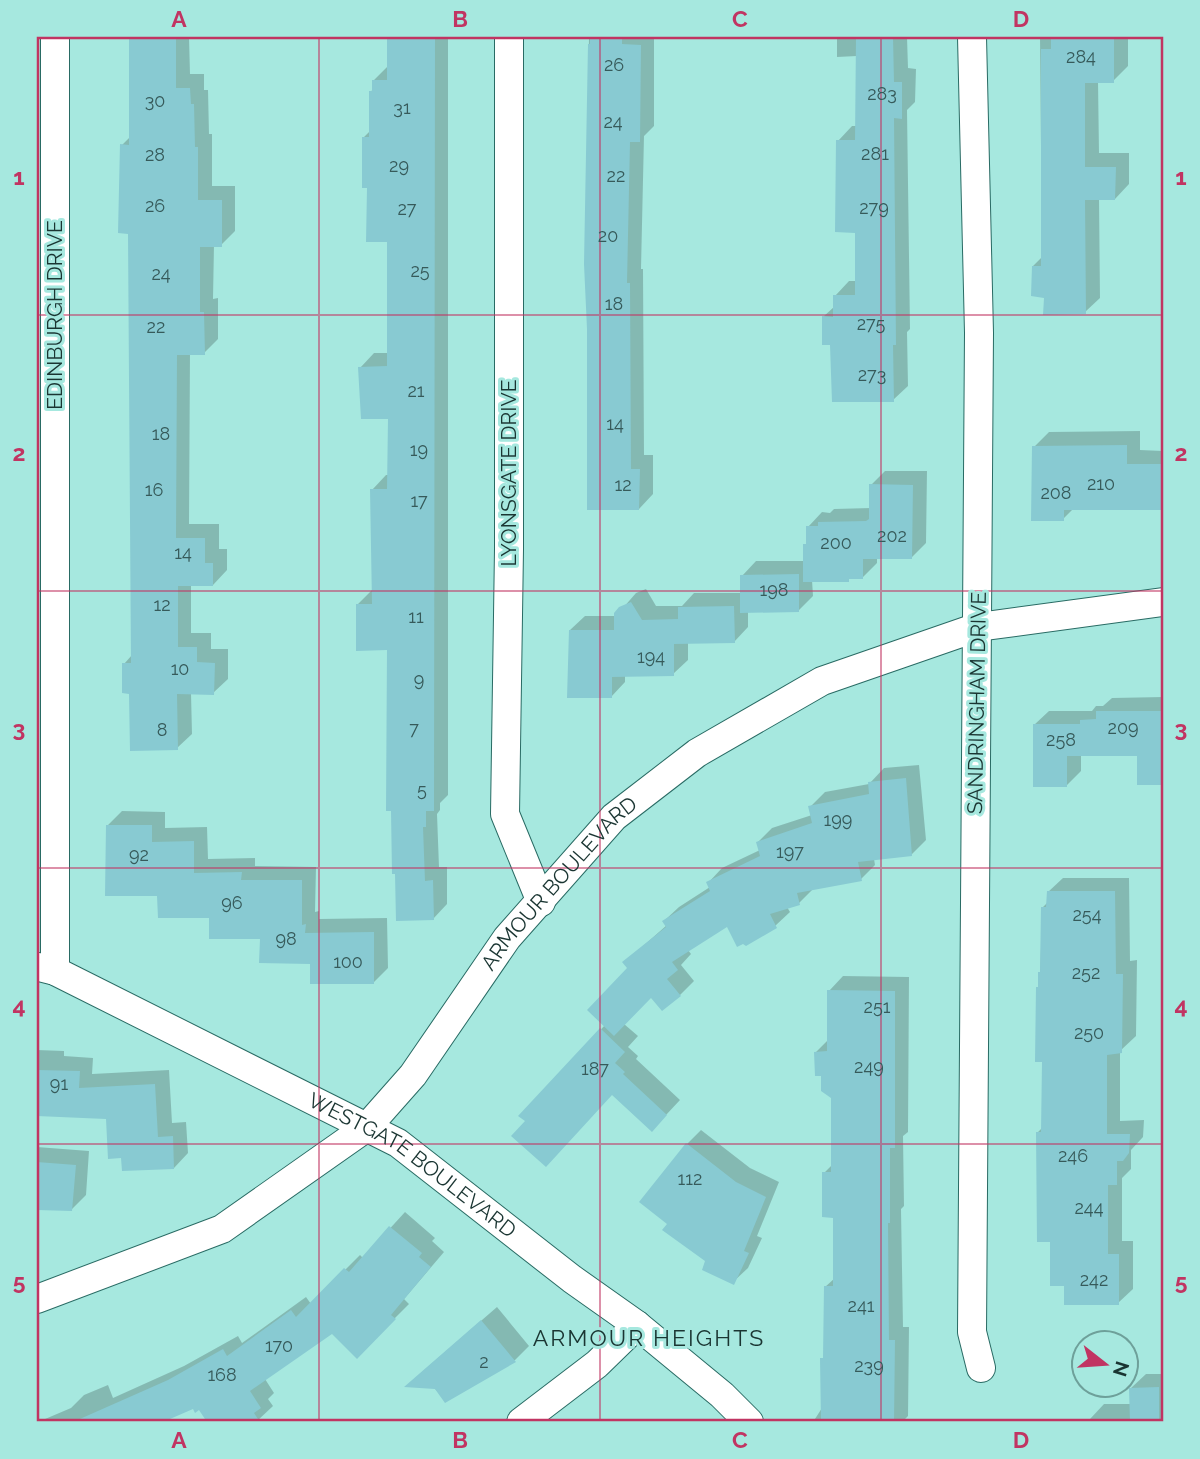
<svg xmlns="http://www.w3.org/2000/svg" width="1200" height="1459" font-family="Raleway,sans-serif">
  <rect width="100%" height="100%" fill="#a6e8df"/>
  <!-- shadow -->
  <path fill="#0003" d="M131 37H189L190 74H204V90H208L209 134H212V186H235V231L221 245H214L213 299 218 298V339L204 353H190L189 524H219V549H227V570L213 585H191V633H211V649H228V679L213 693H191L192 734 177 748 130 692 124 664 132 655 130 232 122 145 131 136Z
    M389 37H448V795L440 803V810L437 814 439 867H447V904L433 919H398L389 648 357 605 372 590V490L386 475H389V417L360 368 374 353H389V241L369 186 363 138 370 131V92L374 89V80L389 65Z
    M589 37H654V126L644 136 641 269H643L644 455H653V494L639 509 589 329 586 264Z
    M837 37H907L908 68 916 69 915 102 907 110 910 329 907 332 908 386 893 400 832 343 823 317 835 306V296L849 281H857V231L838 141 852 126H857V56L837 57Z
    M1040 37H1128V66L1113 81H1098L1099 153H1129V184L1115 199 1099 198 1100 298 1085 312 1045 297 1033 266 1042 257Z
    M1140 431V450L1163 451V508H1074L1063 519 1034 447 1049 432Z
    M885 471H927L926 543 912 557H877V563L863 577H851L848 580H812L813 596 798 611H748V627L734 642H688V660L673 674 625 675V682L611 697 570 630 585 616H616L636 593 646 589 656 606H682L694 593H742V576L756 561H805L808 527 822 512 830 513 834 509 871 508V485Z
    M1163 697V783L1139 784V754L1081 755V771L1066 786 1034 725 1049 711H1092L1096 706H1103L1112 698Z
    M919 765 926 840 911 855 874 859 875 865 861 879 814 888 799 903 787 907 790 912 775 926 728 924 688 950 691 954 681 965 694 981 680 995H652L624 1024 638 1036 628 1047 638 1056 636 1059 680 1100 666 1115 612 1093 527 1121 521 1116 605 1025 630 968 625 962 667 925 664 921 679 907 710 887 708 883 722 868 760 850 758 842 772 828 812 815 810 807 825 792 869 784 884 768Z
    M122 811 165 812V828L207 827 208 859 255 858V866L316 867 315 912 319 911V919L387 918 388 968 374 982 312 962 261 937 159 895 107 826Z
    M1063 878H1129L1130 961 1137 960 1136 1036 1120 1051V1121L1144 1120 1143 1137 1131 1150V1169L1122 1178V1241H1133V1289L1118 1303 1066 1284 1052 1240 1037 1133 1043 1127 1044 1060 1040 985 1042 908 1048 902V892Z
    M843 976 909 977 908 1132 903 1136 904 1206 901 1209 903 1327H909L908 1416 902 1422H813L822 1408V1359L825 1356V1287L835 1278V1216L824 1173 833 1164V1098L816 1052 828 1040 829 991Z
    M37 1050 64 1051V1056L93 1058 92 1074 169 1070 172 1123 186 1122 188 1153 174 1168 108 1117 37 1114Z
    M701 1130 750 1168 779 1182 757 1236 762 1238 748 1268 733 1282 669 1224 641 1202 687 1144Z
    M37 1147 89 1151 86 1195 72 1209 37 1208Z
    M405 1212 435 1238 432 1241 444 1252 404 1299 409 1304 357 1356 332 1331 265 1379 274 1393 268 1399 273 1406 256 1422H209L200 1408 193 1407 158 1422H38L71 1408 84 1395 108 1385 113 1398 184 1366 238 1336 242 1343 306 1297 311 1304 360 1255 363 1258Z
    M497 1307 529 1346 515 1360 445 1400 421 1373Z
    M1146 1374H1163V1422H1090V1419L1104 1404H1132L1131 1388Z"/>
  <!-- building -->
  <path fill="#88cad2" d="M129 37H176V88H190L191 104H194L195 147H198V200H222V247H200V312H204L205 355H177L176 538H205V563H213V586H178V647H197V662L215 663 214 695 177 694 178 750 130 751 129 694 122 693V663H131L128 234 118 233 120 144 129 145Z
    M387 37H435L434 811H426V827H423L425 881 433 880 434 920 396 921 395 874H392L391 811H386L387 650 356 651V604H372L370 489H387L388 419H361L358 367 387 366V242H366L367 188H362V137H369V91H372V80H387Z
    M590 37H622V44L641 45 640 142H630L627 283H630L631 469H640L639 510H587V329L584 264 588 44H590Z
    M856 37H893L894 82H902V119L894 118 896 345H893L894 402H832L830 345H822V316L833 317V295H855V233L835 232 836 140H855Z
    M1051 37H1114V83H1085V167H1116L1115 200H1085L1086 314 1043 315 1044 298 1031 296 1032 266H1041V49H1051Z
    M1127 445V464H1163V510H1064V521H1031L1032 446Z
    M869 484 913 485 912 559H863V579H849V582H803V544H806V526H818V522L866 521 869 519Z
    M799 574V612L740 613V575Z
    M631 602 642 620 678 619V607L734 606 735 643 674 644V676L612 677V698H567L569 630H614V613L619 607Z
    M1096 711H1163V785H1137V756H1067V787H1033V724H1080V720L1096 719Z
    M906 778 912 856 858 862 862 881 797 893 800 905 770 914 777 928 746 946 743 944 737 947 727 927 672 962 678 970 667 979 681 996 662 1011 651 998 614 1036 587 1010 627 968 622 962 666 927 662 921 710 891 706 882 760 856 756 842 812 823 808 806 869 794 868 782Z
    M106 825H152V842L194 841V873L242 872 241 880H302V925L306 924 305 933 374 932V984H310V964L259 963 260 939H209V918H158L157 896H105Z
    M1047 891H1115L1116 974H1123L1122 1053 1107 1055V1134H1130L1129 1153 1123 1161H1117V1185H1108V1254H1119V1305H1064V1286H1050V1242H1037L1036 1132H1041L1042 1062H1035L1036 987H1038V972H1040L1041 907H1046Z
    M827 990 895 991V1148H890V1223H888L889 1340H895L894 1422H821L820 1358H823L824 1286H833V1218L822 1217V1172H831V1098L821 1091V1076H815L814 1052 827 1051Z
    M600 1028 625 1052 615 1063 625 1072 623 1074 667 1115 652 1132 612 1095 546 1167 511 1136 525 1121 518 1116Z
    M37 1070 80 1071 79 1088 155 1084 158 1137 173 1136 174 1169 122 1171 121 1158 108 1159 106 1119 37 1116Z
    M686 1143 736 1182 766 1197 744 1251 749 1253 734 1285 702 1270 705 1261 662 1230 667 1224 639 1202Z
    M37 1162 76 1165 72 1211 37 1210Z
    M389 1226 422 1253 419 1257 431 1267 391 1315 396 1319 357 1359 332 1334 250 1391 261 1408 254 1413 260 1422H207L199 1410 195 1413 193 1409 163 1422H73L168 1380 223 1349 227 1356 291 1310 296 1317 344 1268 349 1272Z
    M481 1320 516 1362 445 1403 435 1389 404 1387Z
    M1159 1387V1422H1130L1129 1388Z"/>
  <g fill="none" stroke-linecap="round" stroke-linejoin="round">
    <defs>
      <g id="street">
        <path d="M509 37V549L505 814 541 902"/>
        <path d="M972 37 979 333 972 1332 981 1368"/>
        <path id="s1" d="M39 967 55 971 398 1143 572 1279 637 1325 722 1395 749 1422"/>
        <path d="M55 971V37"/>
        <path id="s2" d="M37 1299 222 1229 367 1127 413 1075 507 938 614 817 697 753 822 681 978 627 1163 602"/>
        <path d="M521 1422 597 1364 637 1325"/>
      </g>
    </defs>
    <!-- street casing -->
    <use href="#street" stroke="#296b64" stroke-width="30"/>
    <!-- street -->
    <use href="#street" stroke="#fff" stroke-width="28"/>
  </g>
  <!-- grid -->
  <path fill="none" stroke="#c13462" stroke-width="2" stroke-opacity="0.55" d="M319 37V1422M600 37V1422M881 37V1422M37 315H1163M37 591H1163M37 868H1163M37 1144H1163"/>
  <g text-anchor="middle" stroke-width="6" stroke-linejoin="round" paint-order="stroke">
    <!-- number labels -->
    <g font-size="18" fill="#365a5a">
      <text x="1081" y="63">284</text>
      <text x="614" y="71">26</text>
      <text x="882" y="100">283</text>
      <text x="155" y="107">30</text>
      <text x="402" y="114">31</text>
      <text x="613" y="128">24</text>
      <text x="875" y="160">281</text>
      <text x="155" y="161">28</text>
      <text x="399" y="172">29</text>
      <text x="616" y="182">22</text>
      <text x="155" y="212">26</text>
      <text x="874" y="214">279</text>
      <text x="407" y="215">27</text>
      <text x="608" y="242">20</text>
      <text x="420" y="277">25</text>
      <text x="161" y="280">24</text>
      <text x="614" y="310">18</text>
      <text x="871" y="330">275</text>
      <text x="156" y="333">22</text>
      <text x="872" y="381">273</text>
      <text x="416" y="397">21</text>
      <text x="615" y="430">14</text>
      <text x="161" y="440">18</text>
      <text x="419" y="456">19</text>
      <text x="1101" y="490">210</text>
      <text x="623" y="491">12</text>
      <text x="154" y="496">16</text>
      <text x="1056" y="499">208</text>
      <text x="419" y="507">17</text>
      <text x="892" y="542">202</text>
      <text x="836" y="549">200</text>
      <text x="183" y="559">14</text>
      <text x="774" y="596">198</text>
      <text x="162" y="611">12</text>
      <text x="416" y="623">11</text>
      <text x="651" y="663">194</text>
      <text x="180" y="675">10</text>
      <text x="419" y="686">9</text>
      <text x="1123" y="734">209</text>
      <text x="414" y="735">7</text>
      <text x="162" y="736">8</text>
      <text x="1061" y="746">258</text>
      <text x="422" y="796">5</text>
      <text x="838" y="826">199</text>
      <text x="790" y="858">197</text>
      <text x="139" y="861">92</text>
      <text x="232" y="909">96</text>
      <text x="1087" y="921">254</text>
      <text x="286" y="945">98</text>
      <text x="348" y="968">100</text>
      <text x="1086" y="979">252</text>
      <text x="877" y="1013">251</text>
      <text x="1089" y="1039">250</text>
      <text x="869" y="1073">249</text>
      <text x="595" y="1075">187</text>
      <text x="59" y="1090">91</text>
      <text x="1073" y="1162">246</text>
      <text x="690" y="1185">112</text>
      <text x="1089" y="1214">244</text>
      <text x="1094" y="1286">242</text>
      <text x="861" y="1312">241</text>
      <text x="279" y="1352">170</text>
      <text x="484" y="1368">2</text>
      <text x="869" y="1372">239</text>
      <text x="222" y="1381">168</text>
    </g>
    <!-- street labels -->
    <g font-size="21" fill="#1a3532" stroke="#a6e8df">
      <text transform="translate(55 315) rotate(-90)" y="7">EDINBURGH DRIVE</text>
      <text transform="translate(509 473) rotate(-90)" y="7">LYONSGATE DRIVE</text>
      <text transform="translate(977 703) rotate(-89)" y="7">SANDRINGHAM DRIVE</text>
      <text dy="7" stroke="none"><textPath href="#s2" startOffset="686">ARMOUR BOULEVARD</textPath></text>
      <text dy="7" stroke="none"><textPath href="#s1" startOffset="424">WESTGATE BOULEVARD</textPath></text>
    </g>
    <!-- neighbourhood labels -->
    <g font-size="23" letter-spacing="2" fill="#1a3532" stroke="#a6e8df">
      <text x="649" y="1346">ARMOUR HEIGHTS</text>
    </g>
  </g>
  <!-- border -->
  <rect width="1200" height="1459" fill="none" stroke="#a6e8df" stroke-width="77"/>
  <!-- north arrow -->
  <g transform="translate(1105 1364) rotate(107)"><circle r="33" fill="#a6e8df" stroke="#6ea09a" stroke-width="2"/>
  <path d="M0-5L12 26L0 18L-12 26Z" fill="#c13462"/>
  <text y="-10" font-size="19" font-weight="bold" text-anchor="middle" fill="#1a3532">N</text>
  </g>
  <rect x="38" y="38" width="1124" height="1382" fill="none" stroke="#c13462" stroke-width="2.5"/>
  <g font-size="23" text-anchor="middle" font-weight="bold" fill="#c13462">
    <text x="179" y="27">A</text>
    <text x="460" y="27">B</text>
    <text x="740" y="27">C</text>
    <text x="1021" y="27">D</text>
    <text x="19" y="185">1</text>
    <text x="1181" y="185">1</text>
    <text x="19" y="461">2</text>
    <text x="1181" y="461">2</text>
    <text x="19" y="737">3</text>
    <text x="1181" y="737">3</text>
    <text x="19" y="1014">4</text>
    <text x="1181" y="1014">4</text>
    <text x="19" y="1290">5</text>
    <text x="1181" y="1290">5</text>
    <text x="179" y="1448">A</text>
    <text x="460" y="1448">B</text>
    <text x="740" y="1448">C</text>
    <text x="1021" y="1448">D</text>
  </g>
</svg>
